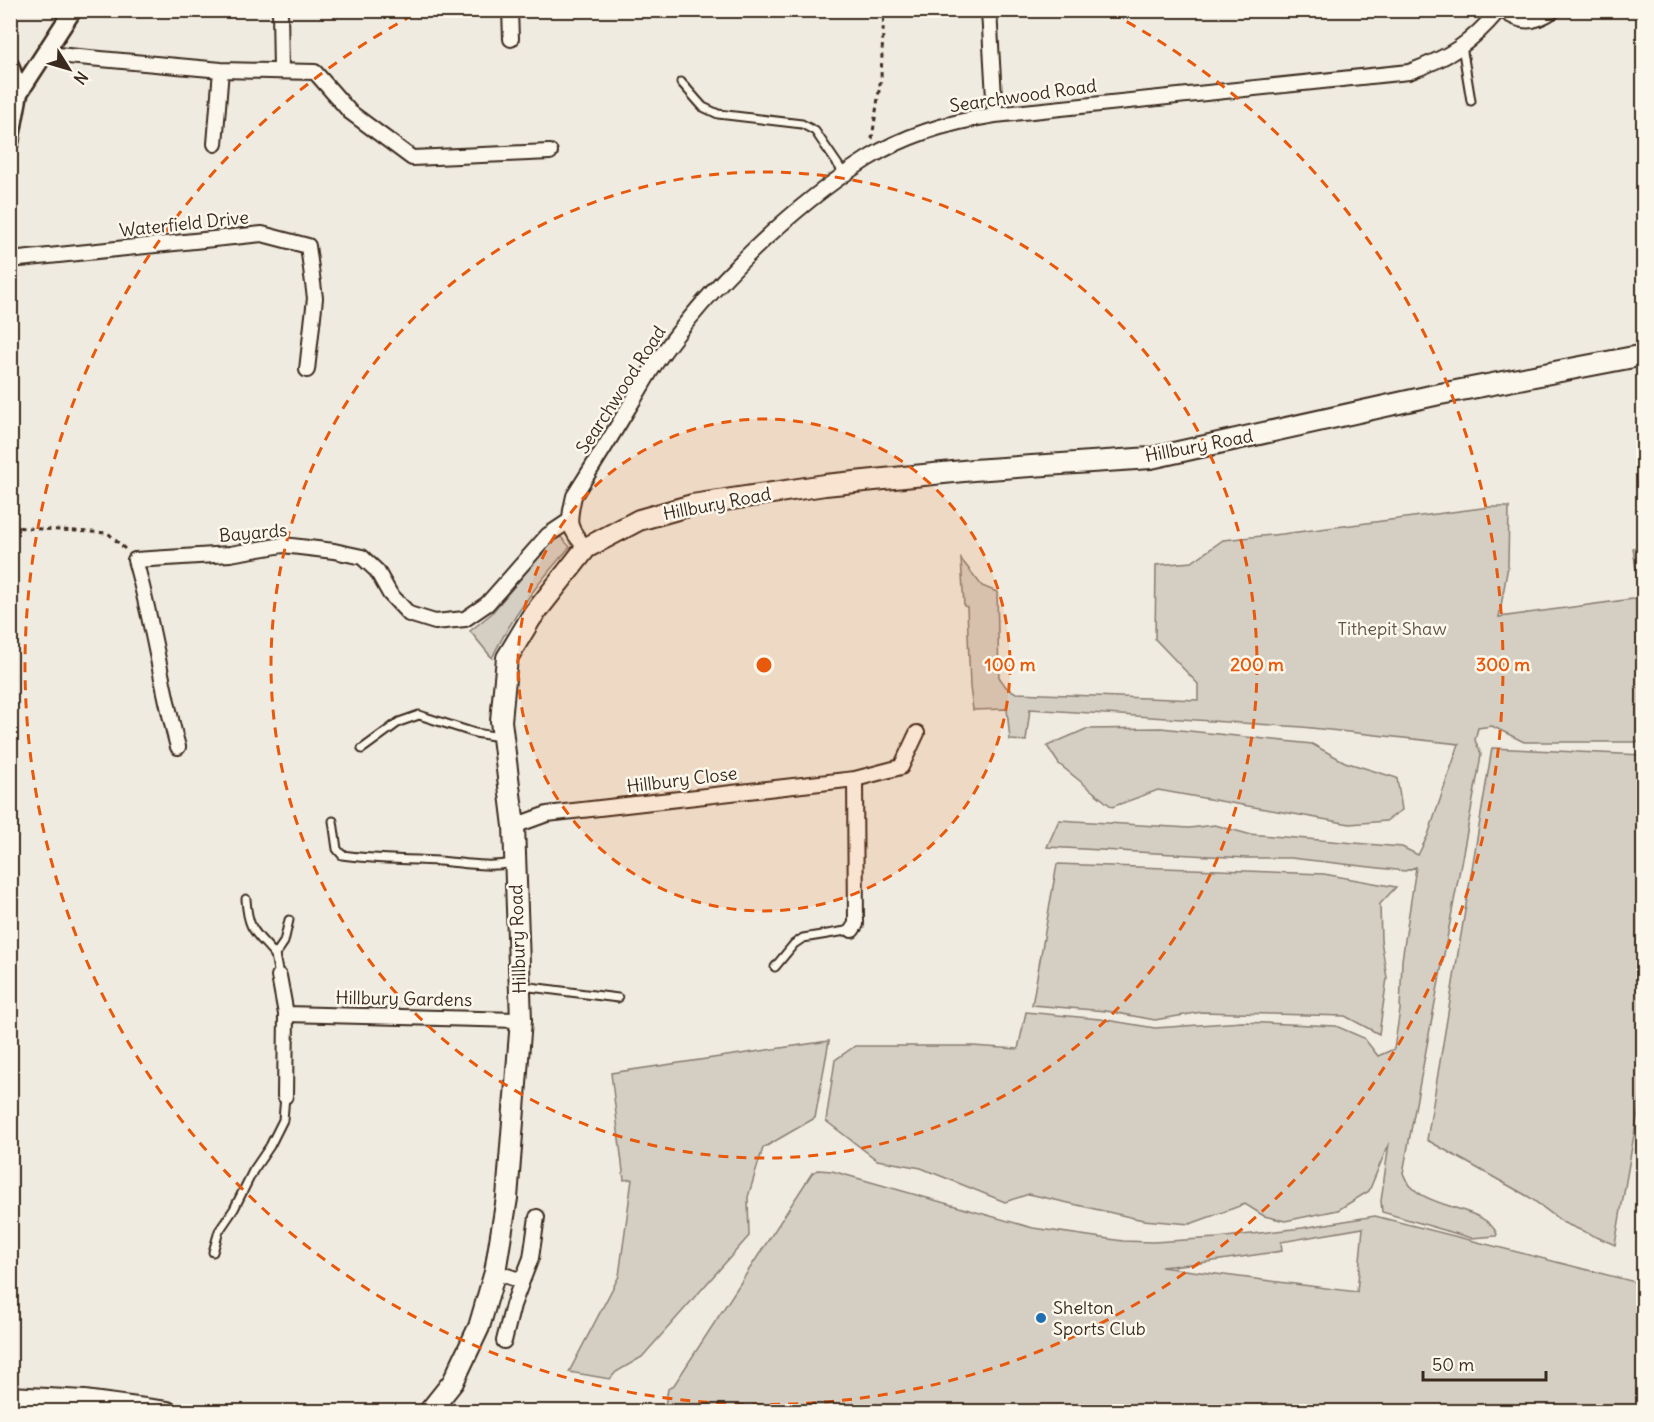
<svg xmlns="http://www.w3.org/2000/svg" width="1654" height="1422" font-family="Delius,sans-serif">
  <rect width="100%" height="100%" fill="#f0ebe0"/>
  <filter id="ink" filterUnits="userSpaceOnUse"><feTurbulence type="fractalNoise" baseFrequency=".0167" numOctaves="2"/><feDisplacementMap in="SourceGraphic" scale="12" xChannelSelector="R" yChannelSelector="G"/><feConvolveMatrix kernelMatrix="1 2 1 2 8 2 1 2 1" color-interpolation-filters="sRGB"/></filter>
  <g filter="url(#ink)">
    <!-- green -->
    <path fill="#d5cec3" stroke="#887c70" stroke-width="1.5" fill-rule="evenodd" d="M1490 507H1509L1508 566 1499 617 1640 598 1633 548 1644 546 1643 742H1524L1492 726 1478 728 1475 740 1481 754 1478 773 1403 1173C1416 1212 1483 1202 1497 1234L1496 1236 1471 1238 1382 1212 1381 1201 1389 1143 1369 1191 1338 1210 1285 1221 1264 1216 1245 1204 1190 1224 1143 1220 1029 1194 1005 1202 921 1168 877 1160 826 1121 835 1060 855 1046H972L1018 1049 1026 1012 1100 1019 1155 1028 1242 1022 1336 1026 1364 1038 1378 1056 1394 1049 1400 1010 1402 960 1416 867 1405 871 1291 858H1246L1047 847 1059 820 1189 828 1215 825 1248 834 1402 847 1418 855 1428 835 1459 744 1302 727 1030 709 1026 741 1010 740 1007 709 973 710 970 687 967 607 964 606 961 559 982 586 997 592 999 677 1006 687 1016 693 1198 700V684L1155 639 1156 565 1192 562 1223 540 1282 534Z
      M561 537 570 547C539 581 512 616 492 658L470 631 491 614 553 540Z
      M1161 728 1312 744 1345 762 1397 778 1402 810 1386 821 1350 824 1158 790 1112 807 1059 764 1047 746 1086 729Z
      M1492 748 1643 755V1083L1615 1245 1564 1223 1529 1197 1427 1140Z
      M1057 864 1324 874 1396 887 1380 904 1381 940 1387 978 1379 1034 1345 1016 1202 1012 1155 1020 1106 1011 1032 1005Z
      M829 1041 815 1118 763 1148 748 1197 749 1236 642 1357 616 1372 610 1379 569 1372 619 1276 632 1179 624 1180 611 1073Z
      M818 1170 832 1171 1033 1228 1123 1241 1153 1242 1217 1238 1302 1228 1375 1216 1643 1284V1411H664L668 1389 674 1385 812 1173ZM1363 1228 1357 1292 1161 1267 1200 1263 1282 1251 1281 1242Z"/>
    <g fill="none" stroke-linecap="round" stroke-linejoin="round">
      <defs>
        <path id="service" d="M1462 46 1471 101
          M681 82 703 107 718 114 802 124 815 131 845 175
          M362 749 399 722 419 715 475 733 500 737
          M333 821 337 849 342 855C375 860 407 859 439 861 465 863 487 868 513 863
          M246 899C248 932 256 932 275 955
          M775 967 794 944 803 938 852 930
          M279 976 275 955 284 942 289 920
          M522 986 618 998
          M213 1252 219 1231 234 1209 253 1171 270 1146 283 1120 285 1096"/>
        <path id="minor" d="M280 10 281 71
          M510 10 511 39
          M989 10 995 115
          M1502 10C1522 24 1533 24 1554 10
          M46 54 221 70 315 72 350 112 412 158 550 152
          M215 144 221 70
          M10 260 262 234 308 246 315 298 307 370
          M586 548C567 527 568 523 574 496 593 466 611 437 629 407 639 392 647 375 658 360 710 286 790 208 867 159 905 135 950 122 995 115L1409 72C1450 57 1470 44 1499 10
          M178 747C161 685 153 622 135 560L230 554 283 545 334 551 362 557 377 571 390 594 409 614 435 622 465 619 487 604 548 535 569 521
          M514 826 547 814 855 779 901 767 917 733
          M852 930 856 924 855 779
          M279 976 286 1014 285 1096
          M286 1014 521 1020
          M495 1272 522 1281 531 1258 537 1217
          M504 1341 513 1305 522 1281"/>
        <path id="tertiary" d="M10 65 19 93
          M10 142 19 93 73 10"/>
        <path id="secondary" d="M10 1397 84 1401 167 1412
          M429 1412 453 1382 479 1327 495 1272 507 1198 521 1020 514 826 501 721 507 658 531 618 586 548 639 520 692 505 825 485 973 470 1151 458 1435 395 1644 355"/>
      </defs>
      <!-- service casing -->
      <use href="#service" stroke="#3b2a1e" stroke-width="11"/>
      <!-- minor casing -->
      <use href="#minor" stroke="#3b2a1e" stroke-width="18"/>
      <!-- tertiary casing -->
      <use href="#tertiary" stroke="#3b2a1e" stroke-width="21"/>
      <!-- secondary casing -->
      <use href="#secondary" stroke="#3b2a1e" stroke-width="24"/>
      <!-- path -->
      <path stroke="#3b2a1e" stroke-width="3" stroke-dasharray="4.5 4.5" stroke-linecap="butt" d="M872 139 881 77 884 10
        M10 527 108 533 126 550"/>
      <!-- service -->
      <use href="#service" stroke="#fbf7ec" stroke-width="7"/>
      <!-- minor -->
      <use href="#minor" stroke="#fbf7ec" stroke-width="14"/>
      <!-- tertiary -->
      <use href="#tertiary" stroke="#fbf7ec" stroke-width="16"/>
      <!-- secondary -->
      <use href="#secondary" stroke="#fbf7ec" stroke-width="20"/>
    </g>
  </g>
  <!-- distance rings -->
  <circle cx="764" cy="665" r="246" fill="#e8590c" fill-opacity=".12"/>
  <g fill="none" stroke="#e8590c" stroke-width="3" stroke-dasharray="10 8">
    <circle cx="764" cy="665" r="246"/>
    <circle cx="764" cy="665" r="493"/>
    <path d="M1111 13A739 739 0 1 1 417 13"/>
  </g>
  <!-- markers -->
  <circle fill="#1f6fb2" stroke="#fbf7ec" stroke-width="2" cx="1041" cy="1318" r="6"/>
  <g text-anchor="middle" stroke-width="5" stroke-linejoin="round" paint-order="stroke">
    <!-- street labels -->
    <g font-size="18" fill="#3b2a1e" stroke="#fbf7ec">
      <text transform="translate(1023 96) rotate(-8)" y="6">Searchwood Road</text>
      <text transform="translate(184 224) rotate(-6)" y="6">Waterfield Drive</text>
      <text transform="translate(621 390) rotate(-57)" y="6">Searchwood Road</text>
      <text transform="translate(1199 446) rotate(-11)" y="6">Hillbury Road</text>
      <text transform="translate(717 504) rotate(-11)" y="6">Hillbury Road</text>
      <text transform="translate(253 533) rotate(-5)" y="6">Bayards</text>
      <text transform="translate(682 780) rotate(-7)" y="6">Hillbury Close</text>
      <text transform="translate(518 939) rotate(-92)" y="6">Hillbury Road</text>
      <text transform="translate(404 999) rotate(1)" y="6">Hillbury Gardens</text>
    </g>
    <!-- park labels -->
    <g font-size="18" fill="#625347" stroke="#fbf7ec">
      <text x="1392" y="635">Tithepit Shaw</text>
    </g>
    <!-- poi labels -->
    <g font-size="18" fill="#3b2a1e" stroke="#fbf7ec" text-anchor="start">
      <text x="1053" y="1314">Shelton<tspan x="1053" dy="21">Sports Club</tspan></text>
    </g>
  </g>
  <circle cx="764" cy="665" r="9" fill="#e8590c" stroke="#fbf7ec" stroke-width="3"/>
  <g font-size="18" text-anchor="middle" font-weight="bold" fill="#e8590c" stroke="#fbf7ec" stroke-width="5" stroke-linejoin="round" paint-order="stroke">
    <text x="1010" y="671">100 m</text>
    <text x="1257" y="671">200 m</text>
    <text x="1503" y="671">300 m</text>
  </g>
  <!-- margin -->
  <rect width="1654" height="1422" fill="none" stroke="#fbf7ec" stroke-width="36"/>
  <rect x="18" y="18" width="1618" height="1386" fill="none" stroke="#3b2a1e" stroke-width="2" filter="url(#ink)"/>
  <!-- north arrow -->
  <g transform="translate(69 69) rotate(127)" stroke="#fbf7ec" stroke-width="4.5" paint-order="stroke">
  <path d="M0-4.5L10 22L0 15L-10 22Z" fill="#3b2a1e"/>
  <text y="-9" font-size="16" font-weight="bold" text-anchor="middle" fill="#3b2a1e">N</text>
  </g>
  <!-- scale -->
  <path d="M1423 1371v9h123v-9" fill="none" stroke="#3b2a1e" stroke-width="3"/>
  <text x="1432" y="1371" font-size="18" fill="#3b2a1e" stroke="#fbf7ec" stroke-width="4.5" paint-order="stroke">50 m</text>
</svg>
